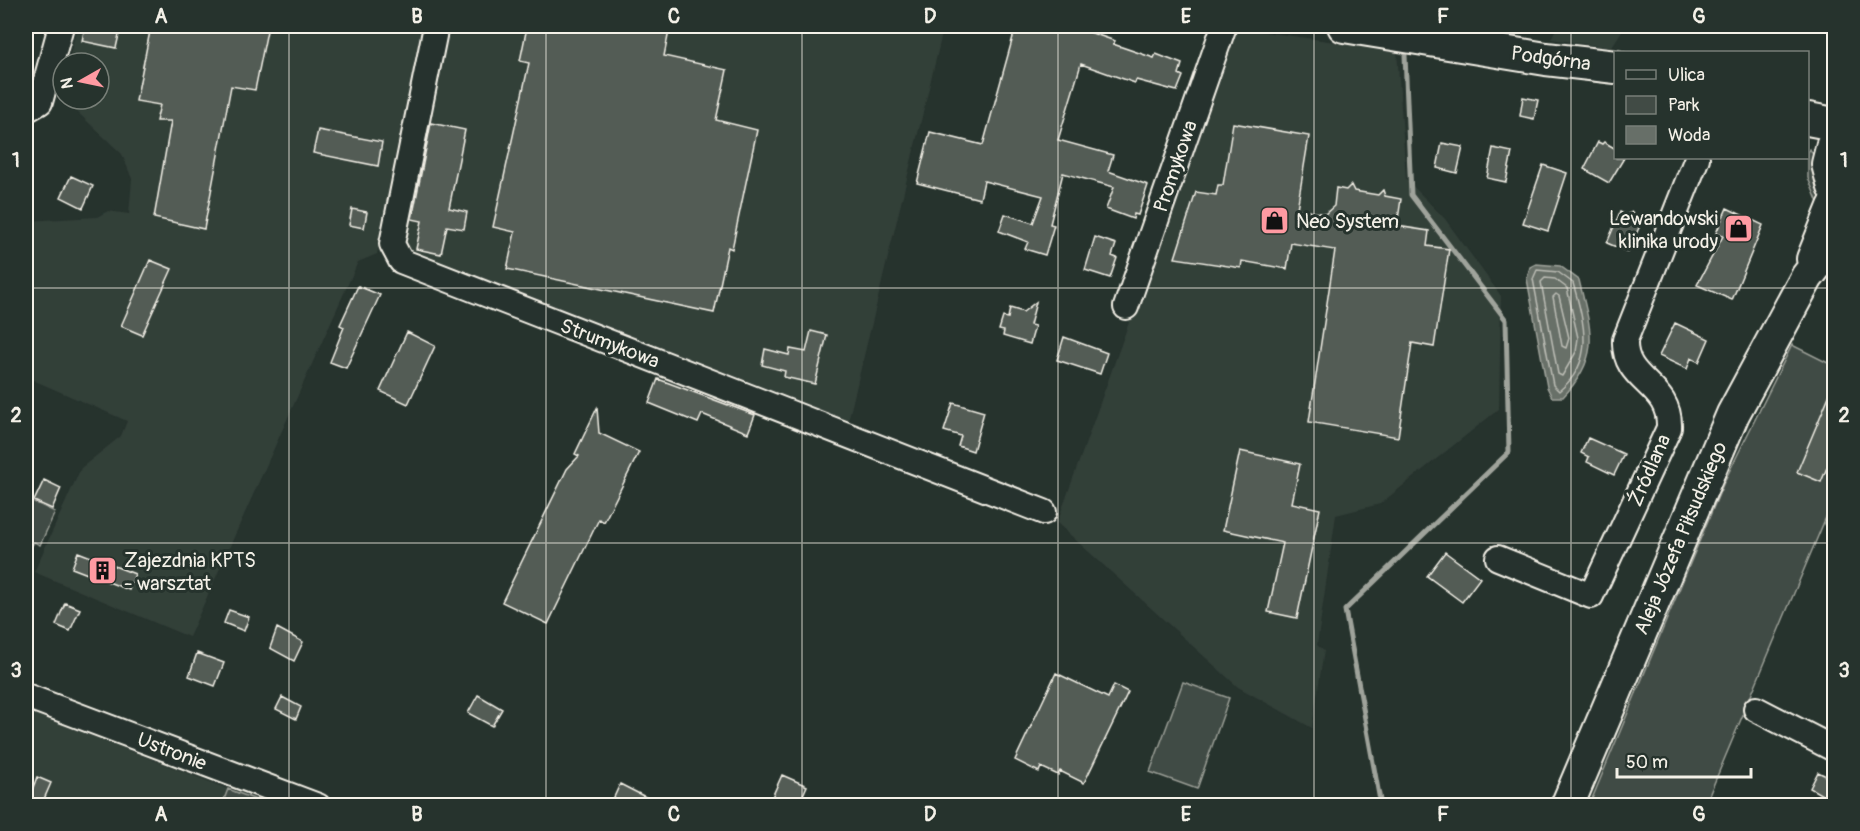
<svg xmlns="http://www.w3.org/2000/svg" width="1860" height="831" font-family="Pangolin,sans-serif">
  <rect width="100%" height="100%" fill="#26332d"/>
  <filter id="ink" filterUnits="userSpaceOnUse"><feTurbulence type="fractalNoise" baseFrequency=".0167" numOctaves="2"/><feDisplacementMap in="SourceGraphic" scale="12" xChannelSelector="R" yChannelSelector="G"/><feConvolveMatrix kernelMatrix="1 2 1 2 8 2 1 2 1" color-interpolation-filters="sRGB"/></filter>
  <g filter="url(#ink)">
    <!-- built -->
    <path fill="#333f39" d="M77 26H423L377 254 358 262 189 637 34 572 81 468 121 436 127 421 26 377V221L97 217 108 211 129 214 132 179 122 154 72 107 70 99H99V63H68Z
      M446 26H944L847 426 409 255 402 247Z
      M1557 26H1625L1611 48 1551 39Z
      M1231 27 1397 51 1406 179 1445 219 1501 296 1499 409 1380 504 1336 515 1317 645 1324 651 1312 728 1238 687 1057 523 1188 158Z
      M26 710 228 789 222 805H26Z"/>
    <!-- green -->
    <path fill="#414b45" stroke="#9a9e96" stroke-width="1.5" d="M1810 149 1820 168 1827 197 1819 205 1808 178V152Z
      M1792 345 1834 366V498L1705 805 1589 806 1724 482Z
      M26 498 55 512 40 545 34 542 28 553 26 552Z
      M1183 682 1229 698 1197 789 1150 772Z
      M228 789 269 805H222Z"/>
    <!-- water -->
    <path fill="#676f68" stroke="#9fa39b" stroke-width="1.5" d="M1536 264 1560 266 1579 280C1591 331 1602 355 1563 397H1552L1547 387 1527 279 1530 267Z"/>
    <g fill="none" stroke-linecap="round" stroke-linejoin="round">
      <!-- shore -->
      <path stroke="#bcbdb5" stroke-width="1.5" d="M1537 270 1558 272 1573 283C1584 322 1596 362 1559 391L1553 385 1533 279Z
        M1545 278 1555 279 1567 288 1578 338 1576 352 1562 376 1558 374 1541 282Z
        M1556 294 1559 296 1569 338 1566 348 1562 346 1553 297Z"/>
      <!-- stream -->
      <path stroke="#9fa39b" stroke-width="5" d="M1381 806 1345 610 1509 452 1506 320 1411 195 1405 55"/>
    </g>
    <!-- building -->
    <path fill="#525c55" stroke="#f4f1e8" stroke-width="1.5" d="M85 26H121L116 48 82 41Z
      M151 26H268L255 90 231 86 204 229 154 218 171 121H156L160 105 136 101Z
      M537 26H670L664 56 727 70 716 120 757 130 732 249 728 247 714 313 507 269 515 232 493 227 529 63 520 61 527 27 536 29Z
      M1016 26H1072L1115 41 1113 44 1154 58 1156 54 1182 64 1179 74 1183 76 1177 91 1136 80 1135 83 1081 64 1058 140 1113 155 1108 171 1148 185 1138 215 1134 214 1133 219 1106 209 1114 187 1063 173 1050 224 1054 225 1045 255 1025 249 1028 242 999 231 1005 214 1033 223 1043 196 984 181 980 199 917 183 930 132 983 145Z
      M1523 97 1538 100 1534 119 1520 116Z
      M431 123 465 130 449 208 467 212 464 229 447 226 441 254 416 249 422 221 412 219Z
      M1233 123 1309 136 1297 209 1325 214 1334 206 1336 188 1346 190 1351 185 1354 191 1378 195 1383 190 1385 196 1401 199 1397 226 1429 231 1427 246 1449 249 1434 347 1412 343 1398 437 1309 422 1335 250 1291 243 1287 269 1242 261 1241 268 1175 258 1196 192 1216 195 1218 185H1223Z
      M318 130 382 142 378 166 313 153Z
      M1598 142 1602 144 1604 142 1616 149V158H1624L1609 183 1584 169Z
      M1442 143 1463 147 1457 173 1437 168Z
      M1493 148 1512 152 1506 182 1487 178Z
      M1543 165 1567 173 1548 231 1523 223Z
      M71 176 93 186 83 208 61 197Z
      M1727 208 1763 225 1732 300 1697 285 1723 236 1716 233Z
      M352 209 367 212 364 228 349 225Z
      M1620 212 1626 215 1632 212 1634 218 1642 221 1628 252 1607 243Z
      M1095 237 1116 244 1112 256 1117 258 1110 278 1085 270Z
      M150 260 172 269 142 335 121 326Z
      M358 286 380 295 346 368 330 362 344 327 340 325Z
      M1036 302 1030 325 1035 326 1030 344 1003 336 1004 331 999 330 1003 317 1008 318 1010 308 1023 312Z
      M1675 323 1709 339 1699 362 1691 358 1687 369 1659 356Z
      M811 331 827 335 815 384 784 377 785 371 762 365 765 349 789 355 790 349 806 352Z
      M407 332 435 346 408 404 380 391Z
      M1064 337 1107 353 1100 374 1057 360Z
      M658 379 755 415 748 433 702 414 698 423 649 403Z
      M1834 384V451L1821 482 1797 472Z
      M953 403 984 412 973 451 958 446 961 436 944 431Z
      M597 408 599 433 639 452 604 522 599 519 548 624 502 602 567 469 579 456 575 454Z
      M1588 438 1624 454 1614 475 1587 462 1589 457 1581 453Z
      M1240 451 1300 464 1292 503 1320 509 1297 618 1268 612 1283 543 1223 530Z
      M44 480 61 488 52 509 34 501Z
      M78 552 135 574 129 590 72 568Z
      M1445 552 1480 578 1462 602 1427 576Z
      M65 603 80 609 70 631 56 625Z
      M229 610 249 617 244 631 224 623Z
      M277 628 303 642 294 661 270 648Z
      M197 653 224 663 215 686 189 676Z
      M1056 673 1108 698 1114 685 1128 692 1084 783 1060 771 1058 775 1041 767 1039 772 1015 760Z
      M478 695 502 709 492 726 468 713Z
      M282 697 301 707 296 719 276 709Z
      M1818 772 1834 780V802L1810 788Z
      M782 775 807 786 798 806H768Z
      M37 777 51 783 41 806H26Z
      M620 784 663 806H610Z"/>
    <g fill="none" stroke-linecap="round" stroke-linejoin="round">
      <defs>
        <path id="minor" d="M436 26 392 244 401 261 1044 512
          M26 110 40 102 61 26
          M1126 307 1224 26
          M1498 558 1591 596 1669 428C1671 383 1623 383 1625 340L1697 158
          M26 696 318 806
          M1756 709 1834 749"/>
        <path id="major" d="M1344 26 1546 59 1616 67
          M1808 119 1834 124
          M1834 140 1828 164 1834 187
          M1813 259 1834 207
          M1567 806 1733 414 1807 277 1834 242"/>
      </defs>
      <!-- minor casing -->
      <use href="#minor" stroke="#f4f1e8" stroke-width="28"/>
      <!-- major casing -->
      <use href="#major" stroke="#f4f1e8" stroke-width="36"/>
      <!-- minor -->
      <use href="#minor" stroke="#26332d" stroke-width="24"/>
      <!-- major -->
      <use href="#major" stroke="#26332d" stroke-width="32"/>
    </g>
  </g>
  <!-- grid -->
  <path fill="none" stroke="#f4f1e8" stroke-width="1.5" stroke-opacity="0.55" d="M289 26V806M546 26V806M802 26V806M1058 26V806M1314 26V806M1571 26V806M26 288H1834M26 543H1834"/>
  <!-- icons -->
  <defs>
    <symbol id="shop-square" viewBox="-11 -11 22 22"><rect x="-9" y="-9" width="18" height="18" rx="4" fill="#ff9aa2" stroke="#26332d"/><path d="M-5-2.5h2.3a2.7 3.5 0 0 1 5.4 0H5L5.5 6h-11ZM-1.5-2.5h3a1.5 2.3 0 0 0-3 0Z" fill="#111"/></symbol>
    <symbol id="building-square" viewBox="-11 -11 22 22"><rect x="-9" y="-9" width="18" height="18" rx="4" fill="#ff9aa2" stroke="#26332d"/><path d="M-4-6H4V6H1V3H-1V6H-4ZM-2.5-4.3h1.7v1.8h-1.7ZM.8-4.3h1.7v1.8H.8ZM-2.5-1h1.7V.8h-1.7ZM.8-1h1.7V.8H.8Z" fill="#111"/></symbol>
  </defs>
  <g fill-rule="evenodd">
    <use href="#shop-square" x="1258" y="204" width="33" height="33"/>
    <use href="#shop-square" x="1722" y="212" width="33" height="33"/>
    <use href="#building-square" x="86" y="554" width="33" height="33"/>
  </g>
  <g text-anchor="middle" stroke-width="6" stroke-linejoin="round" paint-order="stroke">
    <!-- street labels -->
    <g font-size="20" fill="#f4f1e8" stroke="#26332d">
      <text transform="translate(1551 58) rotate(8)" y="7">Podgórna</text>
      <text transform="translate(1175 166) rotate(-71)" y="7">Promykowa</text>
      <text transform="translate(610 343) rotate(21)" y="7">Strumykowa</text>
      <text transform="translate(1649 470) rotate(-66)" y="7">Źródlana</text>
      <text transform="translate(1680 538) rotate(-67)" y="7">Aleja Józefa Piłsudskiego</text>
      <text transform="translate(172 751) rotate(21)" y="7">Ustronie</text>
    </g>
    <!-- poi labels -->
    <g font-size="20" fill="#f4f1e8" stroke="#26332d" text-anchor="start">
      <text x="1718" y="225" text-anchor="end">Lewandowski<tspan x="1718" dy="23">klinika urody</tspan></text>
      <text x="1296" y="228">Neo System</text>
      <text x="124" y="567">Zajezdnia KPTS<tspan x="124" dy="23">- warsztat</tspan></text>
    </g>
  </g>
  <!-- margin -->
  <rect width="1860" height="831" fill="none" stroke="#26332d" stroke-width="66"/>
  <!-- legend -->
  <rect x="1614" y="51" width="195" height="108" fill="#26332d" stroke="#787f78" stroke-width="1.5"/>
  <rect x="1626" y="70" width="30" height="9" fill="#26332d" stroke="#787f78" stroke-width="1.5"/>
  <text x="1668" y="81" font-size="18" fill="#f4f1e8">Ulica</text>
  <rect x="1626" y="96" width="30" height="18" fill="#414b45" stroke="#787f78" stroke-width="1.5"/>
  <text x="1668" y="111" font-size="18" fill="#f4f1e8">Park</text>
  <rect x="1626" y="126" width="30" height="18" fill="#676f68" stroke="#787f78" stroke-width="1.5"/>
  <text x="1668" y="141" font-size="18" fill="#f4f1e8">Woda</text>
  <!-- north arrow -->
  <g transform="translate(81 81) rotate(261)"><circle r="28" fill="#26332d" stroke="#787f78" stroke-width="1.5"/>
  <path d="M0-4.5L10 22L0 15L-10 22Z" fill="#ff9aa2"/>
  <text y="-9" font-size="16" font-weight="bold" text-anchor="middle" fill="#f4f1e8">N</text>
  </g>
  <!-- scale -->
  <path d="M1617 768v9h134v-9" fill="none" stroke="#f4f1e8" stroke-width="3"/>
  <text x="1626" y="768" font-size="18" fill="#f4f1e8" stroke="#26332d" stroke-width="4.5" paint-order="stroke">50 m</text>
  <rect x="33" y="33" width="1794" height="765" fill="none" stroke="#f4f1e8" stroke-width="2"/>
  <g font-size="20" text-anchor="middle" font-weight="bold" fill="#f4f1e8">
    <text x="161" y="23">A</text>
    <text x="417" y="23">B</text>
    <text x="674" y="23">C</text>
    <text x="930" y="23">D</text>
    <text x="1186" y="23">E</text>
    <text x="1443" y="23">F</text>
    <text x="1699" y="23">G</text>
    <text x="16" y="167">1</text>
    <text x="1844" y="167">1</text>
    <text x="16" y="422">2</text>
    <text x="1844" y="422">2</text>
    <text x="16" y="677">3</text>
    <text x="1844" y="677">3</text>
    <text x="161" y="821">A</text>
    <text x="417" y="821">B</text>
    <text x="674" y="821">C</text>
    <text x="930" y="821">D</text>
    <text x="1186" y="821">E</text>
    <text x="1443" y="821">F</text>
    <text x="1699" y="821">G</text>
  </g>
</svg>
